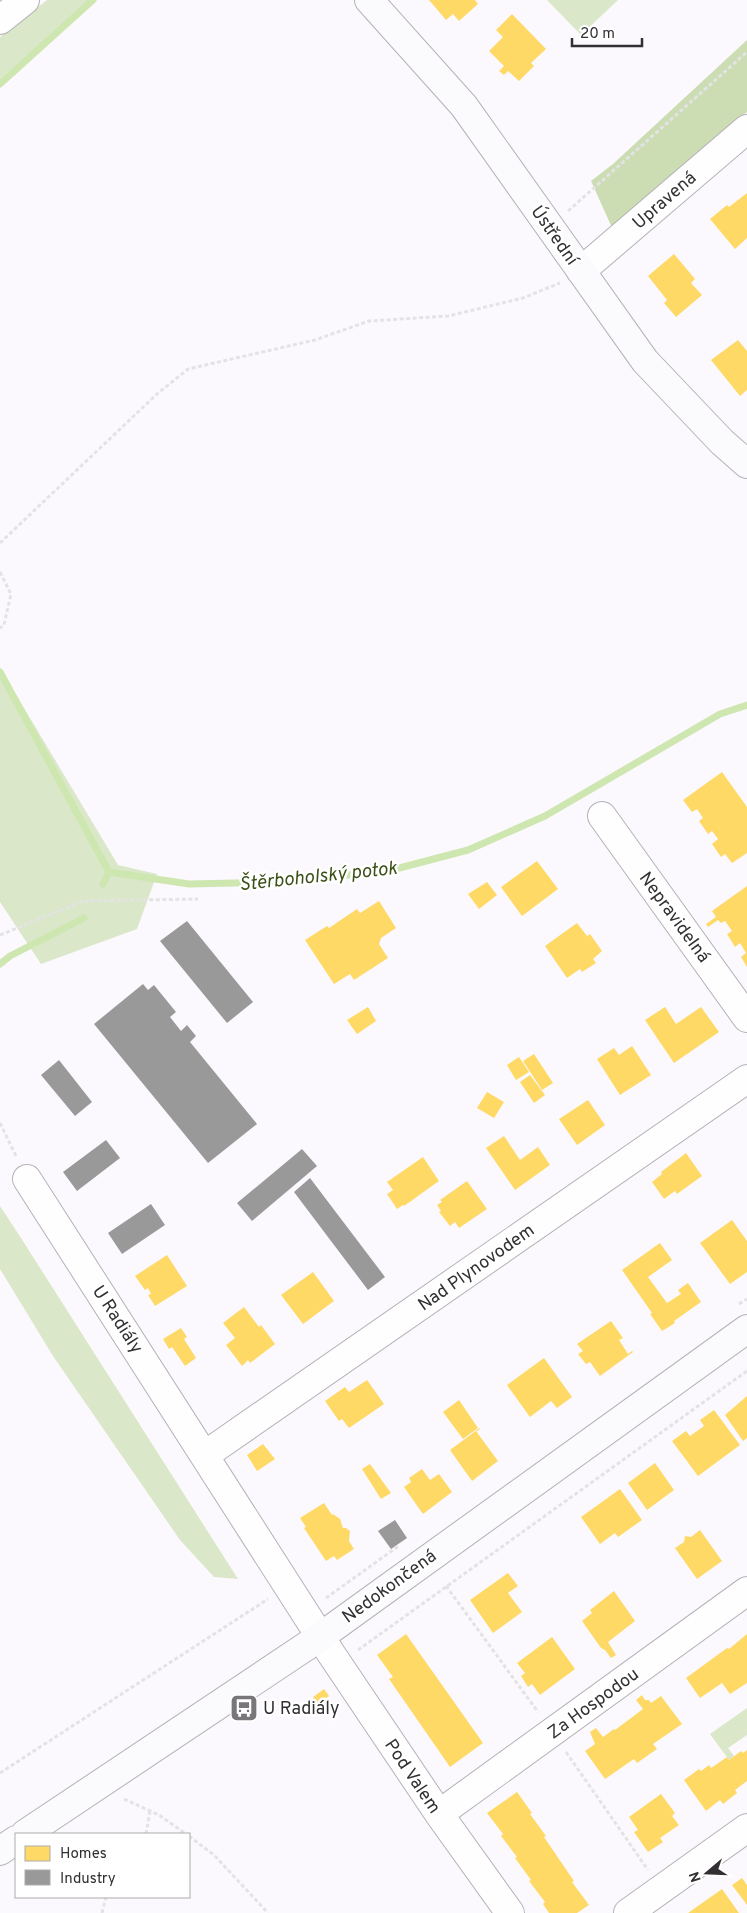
<svg xmlns="http://www.w3.org/2000/svg" width="747" height="1913" font-family="Overpass,sans-serif">
  <rect width="100%" height="100%" fill="#fcf9fe"/>
  <!-- green -->
  <path fill="#dae7c9" d="M47 0H91L0 79V37Z
    M547 0H618L581 35Z
    M0 668 118 865 157 874 137 929 41 964 0 902Z
    M0 1206 21 1238 238 1579 214 1577 180 1540 53 1356 0 1269Z
    M747 1708V1735L728 1748 734 1756 729 1760 710 1734Z"/>
  <!-- forest -->
  <path fill="#ccddb3" d="M747 40V112L613 230 591 181 613 164Z"/>
  <!-- homes -->
  <path fill="#ffd966" d="M429 0H475L478 4 459 21 453 14 446 20Z
    M512 14 546 49 531 63 534 66 519 81 508 71 504 75 499 71 504 66 489 51 503 37 496 30Z
    M747 193V238L735 249 710 219 727 205 729 207Z
    M674 254 695 279 691 283 702 295 676 317 664 303 667 300 648 276Z
    M738 340 747 351V390L740 396 711 360Z
    M722 772 747 807V853L732 863 725 854 721 857 712 844 718 839 712 831 708 834 699 821 703 818 697 809 692 812 683 800Z
    M537 861 558 889 522 916 501 887Z
    M487 882 497 895 479 909 468 894Z
    M747 886V967L741 957 746 953 740 943 735 947 727 934 732 931 725 921 721 923 718 920 708 927 706 924 716 917 712 911Z
    M379 901 396 928 381 938 379 944 388 958 354 980 350 974 334 984 305 940 327 926 329 928 357 909 360 913Z
    M577 923 587 936 590 934 602 951 593 959 596 963 582 972 580 969 567 978 545 946Z
    M368 1007 376 1021 357 1034 347 1020Z
    M665 1007 676 1024 701 1007 719 1032 674 1063 645 1020Z
    M632 1046 651 1075 620 1095 597 1059 614 1048 619 1055Z
    M534 1054 553 1083 542 1090 523 1061Z
    M519 1057 529 1072 516 1080 507 1065Z
    M530 1075 545 1095 534 1103 520 1082Z
    M487 1092 504 1102 494 1118 477 1108Z
    M588 1100 605 1125 577 1145 559 1119Z
    M504 1136 520 1160 538 1147 550 1165 515 1190 486 1148Z
    M686 1153 702 1176 677 1194 675 1191 664 1199 652 1182 662 1174 661 1172Z
    M423 1157 439 1181 404 1206 403 1205 397 1209 387 1194 393 1190 387 1182Z
    M467 1181 487 1209 459 1228 455 1222 450 1226 439 1212 441 1211 437 1205 442 1202 440 1200Z
    M732 1220 747 1241V1272L730 1284 700 1243Z
    M660 1243 672 1260 648 1277 667 1303 681 1294 678 1290 688 1283 701 1302 674 1321 675 1323 662 1331 650 1314 652 1313 622 1270Z
    M167 1255 187 1286 155 1306 148 1295 151 1294 148 1288 145 1290 135 1276Z
    M313 1272 334 1301 303 1324 281 1295Z
    M244 1307 259 1327 261 1325 275 1344 250 1363 248 1360 242 1366 226 1345 235 1338 223 1323Z
    M611 1321 623 1338 619 1340 628 1354 632 1351 633 1352 600 1376 590 1362 586 1364 578 1354 583 1351 577 1344Z
    M181 1328 187 1337 184 1339 196 1358 185 1366 172 1347 169 1349 163 1339Z
    M544 1358 572 1397 557 1408 551 1401 530 1417 507 1385Z
    M367 1380 384 1404 349 1428 342 1419 339 1421 325 1401 345 1387 349 1392Z
    M747 1396V1438L743 1441 725 1415Z
    M459 1400 478 1428 463 1439 443 1412Z
    M714 1410 740 1445 698 1476 672 1441 686 1431 690 1436 704 1426 700 1420Z
    M481 1427 478 1431H476L498 1461 472 1481 450 1450Z
    M263 1444 275 1459 257 1471 247 1455Z
    M655 1463 674 1490 647 1510 628 1483Z
    M370 1464 391 1493 381 1499 362 1469Z
    M422 1469 430 1480 439 1474 452 1492 423 1514 404 1487 411 1482 409 1478Z
    M620 1489 642 1520 618 1537 615 1533 600 1544 581 1517Z
    M324 1503 332 1515 333 1514 340 1519 343 1528H346L350 1531 349 1541 354 1549 337 1560 334 1556 326 1561 304 1528 306 1527 300 1518Z
    M700 1530 722 1561 697 1579 675 1548 684 1542 685 1536 691 1537Z
    M508 1573 518 1586 508 1593 522 1612 493 1633 470 1600Z
    M614 1591 635 1621 608 1642 616 1655 611 1658 605 1650 601 1648 582 1621 592 1613 590 1610Z
    M406 1634 483 1743 450 1767 389 1679 393 1677 377 1655Z
    M747 1634V1683L730 1694 722 1683 700 1698 686 1678 727 1648 729 1649Z
    M552 1637 575 1669 540 1695 532 1684 528 1687 521 1676 525 1673 517 1663Z
    M324 1689 329 1696 318 1704 313 1697Z
    M642 1695 645 1700H649L651 1703 661 1696 682 1724 653 1744 657 1749 637 1763 634 1759 605 1779 585 1751 595 1744 590 1732 596 1728 603 1737 614 1729 615 1730 643 1709 636 1700Z
    M747 1750V1781L735 1790 737 1793 723 1804 720 1800 706 1811 684 1780 699 1769 701 1771 709 1765 711 1768 727 1757 729 1760 741 1751 743 1753Z
    M517 1792 532 1813 530 1814 546 1836 544 1837 574 1881 572 1882 589 1905 577 1913H549L543 1904 545 1902 529 1881 531 1880 515 1858 517 1857 501 1836 503 1834 487 1813Z
    M661 1794 675 1813 672 1816 679 1825 660 1838 663 1842 648 1852 634 1832 638 1830 629 1817Z
    M742 1878 747 1885V1905L732 1885Z
    M722 1889 739 1913H688Z"/>
  <!-- industry -->
  <path fill="#999" d="M187 921 253 1002 227 1023 160 941Z
    M143 984 148 990 154 985 176 1012 170 1017 181 1031 187 1025 196 1036 190 1042 257 1124 208 1163 94 1024Z
    M59 1060 92 1102 75 1116 41 1075Z
    M106 1140 120 1158 77 1191 63 1172Z
    M302 1149 317 1166 252 1221 237 1203Z
    M310 1178 385 1277 368 1290 294 1192Z
    M151 1204 165 1225 122 1254 108 1233Z
    M395 1520 407 1538 391 1549 378 1531Z"/>
  <g fill="none" stroke-linecap="round" stroke-linejoin="round">
    <!-- stream -->
    <path stroke="#cee6af" stroke-width="7" d="M0 84 93 0
      M0 672 109 872 189 884 278 882 388 871 468 850 545 816 720 714 747 705
      M103 884 109 872
      M0 964 10 956 84 918"/>
    <defs>
      <path id="street" d="M0 20 25 0
        M581 271 747 129
        M602 816 747 1018
        M27 1179 332 1655 439 1814 510 1913
        M205 1455 747 1079
        M439 1814 747 1591
        M628 1913 747 1828"/>
      <path id="secondary" d="M369 0 464 106 645 361 722 442 747 464
        M25 1834 320 1637 747 1329
        M0 1851 16 1840"/>
    </defs>
    <!-- street casing -->
    <use href="#street" stroke="#b4b2b6" stroke-width="30"/>
    <!-- secondary casing -->
    <use href="#secondary" stroke="#b4b2b6" stroke-width="30"/>
    <!-- path -->
    <path stroke="#e3e3e4" stroke-width="3" stroke-dasharray="4 2.5" stroke-linecap="butt" d="M568 211 747 52
      M0 543 157 394 188 369 315 340 369 321 448 316 523 298 560 283
      M0 572 11 594 4 625 0 628
      M0 935 83 901 198 899
      M0 1123 16 1156
      M739 1304 747 1299
      M446 1586 538 1712
      M326 1598 400 1545
      M358 1650 747 1371
      M566 1752 648 1870
      M0 1773 268 1599
      M124 1799 159 1815 186 1834
      M146 1834 150 1811
      M189 1836 214 1855 268 1913
      M102 1913 106 1897"/>
    <!-- street -->
    <use href="#street" stroke="#fffeff" stroke-width="28"/>
    <!-- secondary -->
    <use href="#secondary" stroke="#fbfafc" stroke-width="28"/>
  </g>
  <!-- icons -->
  <defs>
    <symbol id="bus-square" viewBox="-11 -11 22 22"><rect x="-9" y="-9" width="18" height="18" rx="4" fill="#79767a" stroke="#fff"/><path d="M-5-6H5V4H4V6H2V4H-2V6H-4V4H-5ZM-3.5-4V0h7V-4ZM-3.5 1.2v1.5H-2V1.2ZM2 1.2v1.5H3.5V1.2Z" fill="#fff"/></symbol>
  </defs>
  <g fill-rule="evenodd">
    <use href="#bus-square" x="228" y="1692" width="32" height="32"/>
  </g>
  <g text-anchor="middle" stroke-width="5" stroke-linejoin="round" paint-order="stroke">
    <!-- street labels -->
    <g font-size="18" fill="#323033" stroke="#fff">
      <text transform="translate(664 200) rotate(-41)" y="6">Upravená</text>
      <text transform="translate(555 235) rotate(55)" y="6">Ústřední</text>
      <text transform="translate(675 917) rotate(54)" y="6">Nepravidelná</text>
      <text transform="translate(476 1267) rotate(-35)" y="6">Nad Plynovodem</text>
      <text transform="translate(118 1319) rotate(57)" y="6">U Radiály</text>
      <text transform="translate(389 1586) rotate(-36)" y="6">Nedokončená</text>
      <text transform="translate(593 1703) rotate(-36)" y="6">Za Hospodou</text>
      <text transform="translate(413 1776) rotate(56)" y="6">Pod Valem</text>
    </g>
    <!-- poi labels -->
    <g font-size="18" fill="#323033" stroke="#fff" text-anchor="start">
      <text x="263" y="1714">U Radiály</text>
    </g>
    <!-- water labels -->
    <g font-size="19" font-style="italic" fill="#3b5018" stroke="#fff">
      <text transform="translate(318 875) rotate(-6)" y="7">Štěrboholský potok</text>
    </g>
  </g>
  <!-- legend -->
  <rect x="15" y="1833" width="175" height="65" fill="#ffffff" stroke="#adacad"/>
  <rect x="25" y="1846" width="25" height="15" fill="#ffd966" stroke="#adacad"/>
  <text x="60" y="1858" font-size="15" fill="#323033">Homes</text>
  <rect x="25" y="1870" width="25" height="15" fill="#999999" stroke="#adacad"/>
  <text x="60" y="1883" font-size="15" fill="#323033">Industry</text>
  <!-- north arrow -->
  <g transform="translate(707 1873) rotate(251)" stroke="#ffffff" stroke-width="4" paint-order="stroke">
  <path d="M0-4L9 19L0 12L-9 19Z" fill="#323033"/>
  <text y="-8" font-size="14" font-weight="bold" text-anchor="middle" fill="#323033">N</text>
  </g>
  <!-- scale -->
  <path d="M572 38v8h70v-8" fill="none" stroke="#323033" stroke-width="2.5"/>
  <text x="580" y="38" font-size="15" fill="#323033" stroke="#ffffff" stroke-width="4" paint-order="stroke">20 m</text>
</svg>
